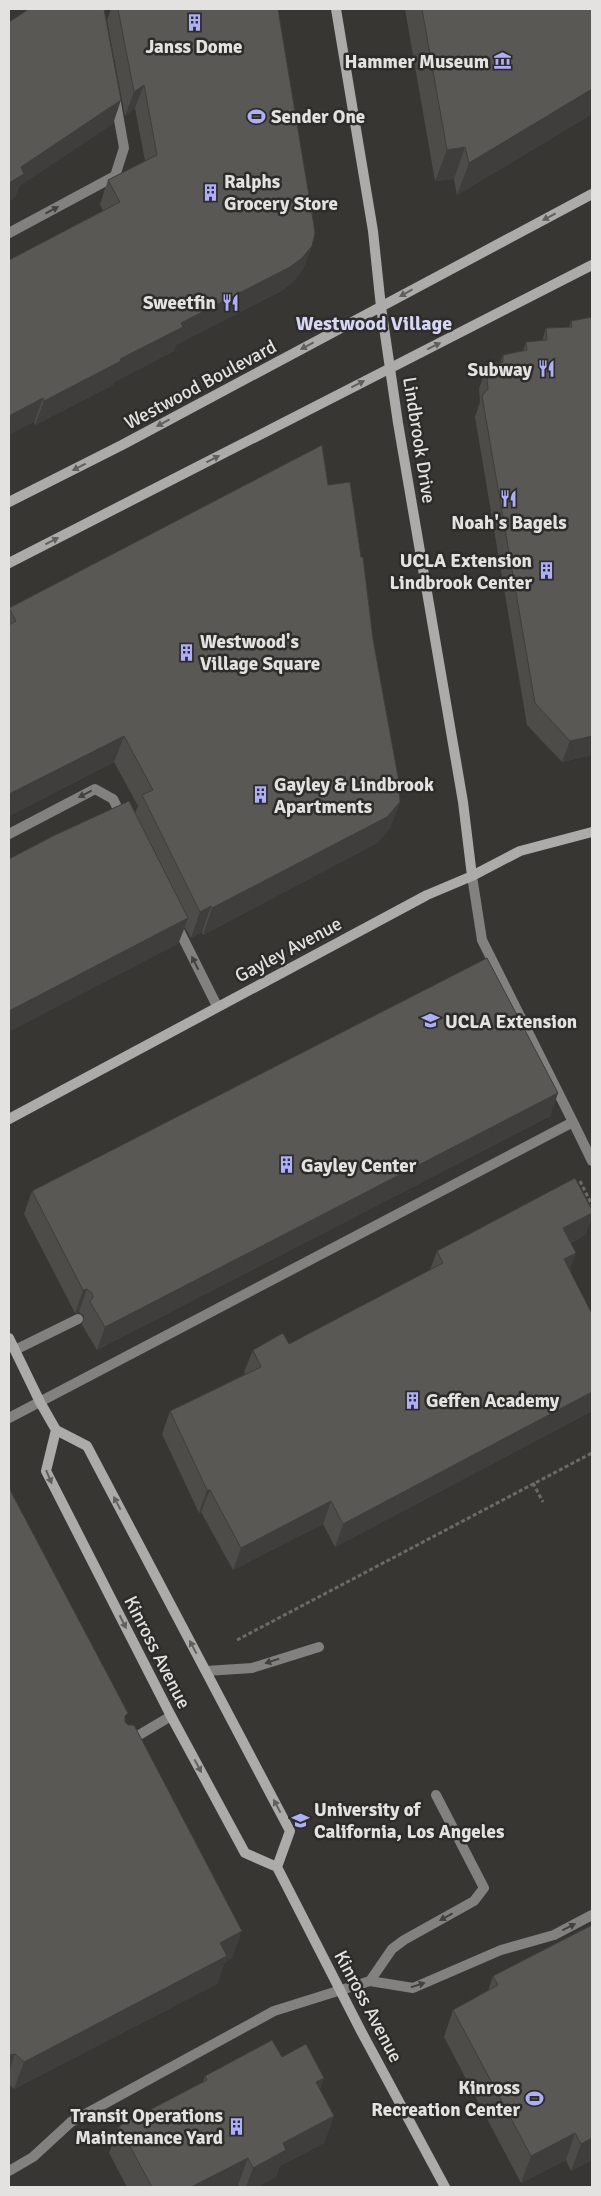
<svg xmlns="http://www.w3.org/2000/svg" width="601" height="2196" font-family="Signika,sans-serif">
  <rect width="100%" height="100%" fill="#383633"/>
  <g fill="none" stroke-linecap="round" stroke-linejoin="round">
    <!-- path -->
    <path stroke="#6c6a68" stroke-width="3" stroke-dasharray="4 2.5" stroke-linecap="butt" d="M580 1181 592 1205
      M533 1483 543 1502
      M237 1640 592 1453"/>
    <!-- lane -->
    <path stroke="#828180" stroke-width="10" d="M9 233 115 176 124 148 115 97
      M9 834 95 789 113 799 122 817
      M176 924 217 1006
      M573 1122 592 1161
      M15 1350 78 1319
      M9 1418 573 1122 482 940 472 876
      M206 1671 252 1668 319 1647
      M129 1741 171 1716
      M370 1981 392 1949 404 1940 474 1901 484 1888 436 1795
      M341 1990 370 1981 413 1988 501 1950 554 1935 592 1915
      M9 2171 33 2157 71 2122"/>
    <!-- street -->
    <path stroke="#828180" stroke-width="10" d="M71 2122 274 2011 341 1990"/>
    <!-- secondary -->
    <path stroke="#acaba9" stroke-width="10" d="M336 9 373 231 381 307 398 423 463 802 472 876
      M9 502 122 445 592 194
      M9 563 592 265
      M9 1119 427 895 472 876 520 851 592 832
      M9 1338 40 1402 56 1430 87 1446 290 1831 277 1867
      M56 1430 46 1471 171 1716 245 1853 277 1867 361 2031 445 2187"/>
  </g>
  <!-- wall -->
  <path fill="#4d4c49" d="M111 9H278L312 246 303 269 293 282 281 291 176 345 174 351 114 382 113 385 35 425 34 422 103 211 100 204 108 180 145 161 135 108 125 116 107 20Z
    M405 9H592V114L457 195 454 179 435 181Z
    M592 317V755L562 762 527 725 475 417 480 402 479 389 486 367 500 363 503 355 523 351 526 342 542 341 546 328 569 327 571 321Z
    M328 485 373 639 400 802 390 828 377 843 203 935 202 932 191 938 185 927 178 944 135 813 138 806 114 762 9 816V609Z
    M558 1093 550 1116 97 1350 82 1325 84 1317V1316L79 1312 75 1313 24 1214 32 1191Z
    M592 1210V1217L585 1235 571 1243 570 1271 592 1314V1411L335 1547 323 1524 233 1570 201 1512 199 1513 162 1434 170 1411 245 1374 244 1372 253 1350 289 1344 430 1270 437 1251Z
    M9 1488 125 1721 232 1958 225 1962 217 1984 14 2089 9 2084Z
    M592 1925V2160L571 2171 566 2160 521 2183 444 2037 453 2010 488 1991 493 1976Z
    M282 2057 324 2078 320 2089 334 2116 324 2143 280 2166 276 2177 257 2187H239L238 2185 233 2187H127L109 2153 119 2126 203 2082 205 2076Z"/>
  <!-- shaded-wall -->
  <path fill="#3f3e3c" d="M144 85 135 108 125 116 134 92Z
    M592 89V114L457 195 469 163Z
    M121 100 113 124 20 186 15 198 9 202V183L21 167Z
    M465 147 454 179 435 181 447 150Z
    M312 246 303 269 293 282 281 291 176 345 174 351 114 382 113 385 35 425 44 401 120 359Z
    M43 398 34 422 9 435V416Z
    M124 736 114 762 9 816V794Z
    M592 736V755L562 762 570 741Z
    M400 802 390 828 377 843 203 935 212 908Z
    M211 906 202 932 191 938 200 912Z
    M188 918 178 944 9 1032V1011Z
    M558 1093 550 1116 97 1350 105 1327Z
    M592 1213V1217L585 1235 555 1251 563 1228Z
    M576 1253 568 1276 564 1259Z
    M87 1289 79 1312 75 1313 83 1290Z
    M592 1392V1411L335 1547 343 1524Z
    M207 1490H210L201 1512 199 1513Z
    M331 1501 323 1524 233 1570 241 1548Z
    M242 1931 232 1958 225 1962 217 1984 14 2089 24 2062 220 1943Z
    M15 2054 9 2072V2055Z
    M324 2078 314 2105 316 2082Z
    M334 2116 324 2143 280 2166 276 2177 257 2187H246L253 2168 283 2143Z
    M575 2133 566 2160 521 2183 531 2156Z
    M592 2138V2160L571 2171 581 2144Z
    M248 2158 238 2185 233 2187H191Z"/>
  <!-- building -->
  <path fill="#5a5855" stroke="#3f3e3c" d="M29 9H104L121 100 21 167 24 174 9 183V22Z
    M118 9H278L314 226 315 233 312 246 302 258 290 267 181 323 183 327 120 359 121 361 44 401 43 398 9 416V260L120 202 108 180 157 155 144 85 134 92Z
    M422 9H592V89L469 163 465 147 447 150Z
    M592 317V736L570 741 535 703 482 396 488 389 486 367 503 362V355L527 350 526 342 547 340 546 328 572 327 571 321Z
    M322 445 328 485 350 482 361 557H363L373 639 399 782 400 802 387 817 212 908 211 906 200 912 142 795 153 790 124 736 9 794V625L16 621 9 608Z
    M129 801 188 918 9 1011V859L55 835Z
    M487 958 558 1093 105 1327 90 1302 93 1297 92 1293 87 1289 83 1290 32 1191Z
    M575 1178 592 1210V1213L563 1228 576 1253 564 1259 592 1314V1392L343 1524 331 1501 241 1548 210 1490H207L170 1411 261 1367 253 1350 283 1333 289 1344 443 1263 437 1251Z
    M9 1488 128 1713 125 1716V1722L128 1725H134L242 1931 220 1943 227 1956 24 2062 15 2054 9 2055Z
    M592 1925V2138L581 2144 575 2133 531 2156 453 2010 498 1985 493 1976Z
    M272 2040 282 2057 306 2044 324 2078 316 2082 334 2116 283 2143 286 2150 253 2168 248 2158 191 2187H152L119 2126 207 2080 205 2076Z"/>
  <!-- one-way arrows -->
  <defs><path id="oneway-solid" d="M-6-.8H1V-3.2L6.5 0L1 3.2V.8H-6Z" transform="scale(1.25)"/></defs>
  <g fill="#42413f">
    <use href="#oneway-solid" transform="translate(52 210) rotate(-28)"/>
    <use href="#oneway-solid" transform="translate(85 794) rotate(153)"/>
    <use href="#oneway-solid" transform="translate(195 963) rotate(-117)"/>
    <use href="#oneway-solid" transform="translate(272 1661) rotate(163)"/>
    <use href="#oneway-solid" transform="translate(446 1917) rotate(151)"/>
    <use href="#oneway-solid" transform="translate(569 1927) rotate(-27)"/>
    <use href="#oneway-solid" transform="translate(418 1985) rotate(-17)"/>
  </g>
  <g fill="#605f5c">
    <use href="#oneway-solid" transform="translate(549 217) rotate(152)"/>
    <use href="#oneway-solid" transform="translate(406 293) rotate(151)"/>
    <use href="#oneway-solid" transform="translate(307 346) rotate(152)"/>
    <use href="#oneway-solid" transform="translate(434 346) rotate(-26)"/>
    <use href="#oneway-solid" transform="translate(358 384) rotate(-27)"/>
    <use href="#oneway-solid" transform="translate(163 423) rotate(152)"/>
    <use href="#oneway-solid" transform="translate(213 459) rotate(-27)"/>
    <use href="#oneway-solid" transform="translate(79 467) rotate(153)"/>
    <use href="#oneway-solid" transform="translate(52 541) rotate(-27)"/>
    <use href="#oneway-solid" transform="translate(49 1477) rotate(67)"/>
    <use href="#oneway-solid" transform="translate(117 1503) rotate(-118)"/>
    <use href="#oneway-solid" transform="translate(123 1622) rotate(63)"/>
    <use href="#oneway-solid" transform="translate(193 1647) rotate(-118)"/>
    <use href="#oneway-solid" transform="translate(198 1766) rotate(62)"/>
    <use href="#oneway-solid" transform="translate(277 1806) rotate(-118)"/>
  </g>
  <!-- icons -->
  <defs>
    <symbol id="building-bare" viewBox="-9 -9 18 18"><path d="M-4-6H4V6H1V3H-1V6H-4ZM-2.5-4.3h1.7v1.8h-1.7ZM.8-4.3h1.7v1.8H.8ZM-2.5-1h1.7V.8h-1.7ZM.8-1h1.7V.8H.8Z" fill="#adaffb" stroke="#2d2c29" stroke-width="2.5" paint-order="stroke"/></symbol>
    <symbol id="museum-bare" viewBox="-9 -9 18 18"><path d="M0-6L6-3V-2H-6V-3ZM-5-1h2V3h-2ZM-1-1h2V3h-2ZM3-1h2V3H3ZM-6 4H6V6H-6Z" fill="#adaffb" stroke="#2d2c29" stroke-width="2.5" paint-order="stroke"/></symbol>
    <symbol id="stadium-bare" viewBox="-9 -9 18 18"><path d="M0-5a6.5 5 0 1 0 0 10a6.5 5 0 1 0 0-10ZM-3.5-1.8h7v3.6h-7Z" fill="#adaffb" stroke="#2d2c29" stroke-width="2.5" paint-order="stroke"/></symbol>
    <symbol id="restaurant-bare" viewBox="-9 -9 18 18"><path d="M-5-6h1v4h1v-4h1v4h1v-4h1v5L-1.5 .5V6h-2V.5L-5-1ZM5-6V6H3V1.5H1.5Q1.5-4 5-6Z" fill="#adaffb" stroke="#2d2c29" stroke-width="2.5" paint-order="stroke"/></symbol>
    <symbol id="university-bare" viewBox="-9 -9 18 18"><path d="M0-5L7-2L0 1L-7-2ZM-4 1L0 2.5L4 1V4Q0 6-4 4Z" fill="#adaffb" stroke="#2d2c29" stroke-width="2.5" paint-order="stroke"/></symbol>
  </defs>
  <g fill-rule="evenodd">
    <use href="#building-bare" x="182" y="10" width="25" height="25"/>
    <use href="#museum-bare" x="490" y="48" width="25" height="25"/>
    <use href="#stadium-bare" x="244" y="104" width="25" height="25"/>
    <use href="#building-bare" x="198" y="180" width="25" height="25"/>
    <use href="#restaurant-bare" x="218" y="290" width="25" height="25"/>
    <use href="#restaurant-bare" x="534" y="356" width="25" height="25"/>
    <use href="#restaurant-bare" x="496" y="486" width="25" height="25"/>
    <use href="#building-bare" x="534" y="558" width="25" height="25"/>
    <use href="#building-bare" x="174" y="640" width="25" height="25"/>
    <use href="#building-bare" x="248" y="782" width="25" height="25"/>
    <use href="#university-bare" x="418" y="1008" width="25" height="25"/>
    <use href="#building-bare" x="274" y="1152" width="25" height="25"/>
    <use href="#building-bare" x="400" y="1388" width="25" height="25"/>
    <use href="#university-bare" x="288" y="1808" width="25" height="25"/>
    <use href="#stadium-bare" x="522" y="2086" width="25" height="25"/>
    <use href="#building-bare" x="224" y="2114" width="25" height="25"/>
  </g>
  <g text-anchor="middle" stroke-width="5" stroke-linejoin="round" paint-order="stroke">
    <!-- poi labels -->
    <g font-size="19" font-weight="bold" fill="#e3e2e1" stroke="#2d2c29" text-anchor="start">
      <text x="194" y="53" text-anchor="middle">Janss Dome</text>
      <text x="489" y="68" text-anchor="end">Hammer Museum</text>
      <text x="271" y="123">Sender One</text>
      <text x="224" y="188">Ralphs<tspan x="224" dy="22">Grocery Store</tspan></text>
      <text x="216" y="309" text-anchor="end">Sweetfin</text>
      <text x="532" y="376" text-anchor="end">Subway</text>
      <text x="509" y="529" text-anchor="middle">Noah's Bagels</text>
      <text x="532" y="567" text-anchor="end">UCLA Extension<tspan x="532" dy="22">Lindbrook Center</tspan></text>
      <text x="200" y="648">Westwood's<tspan x="200" dy="22">Village Square</tspan></text>
      <text x="274" y="791">Gayley &amp; Lindbrook<tspan x="274" dy="22">Apartments</tspan></text>
      <text x="445" y="1028">UCLA Extension</text>
      <text x="301" y="1172">Gayley Center</text>
      <text x="426" y="1407">Geffen Academy</text>
      <text x="314" y="1816">University of<tspan x="314" dy="22">California, Los Angeles</tspan></text>
      <text x="520" y="2094" text-anchor="end">Kinross<tspan x="520" dy="22">Recreation Center</tspan></text>
      <text x="223" y="2122" text-anchor="end">Transit Operations<tspan x="223" dy="22">Maintenance Yard</tspan></text>
    </g>
    <!-- street labels -->
    <g font-size="19" fill="#e3e2e1" stroke="#2d2c29">
      <text transform="translate(200 384) rotate(-28)" y="7">Westwood Boulevard</text>
      <text transform="translate(420 440) rotate(81)" y="7">Lindbrook Drive</text>
      <text transform="translate(288 949) rotate(-28)" y="7">Gayley Avenue</text>
      <text transform="translate(158 1652) rotate(63)" y="7">Kinross Avenue</text>
      <text transform="translate(369 2006) rotate(62)" y="7">Kinross Avenue</text>
    </g>
    <!-- neighbourhood labels -->
    <g font-size="20" font-weight="bold" fill="#d5d7f4" stroke="#2d2c29">
      <text x="374" y="330">Westwood Village</text>
    </g>
  </g>
  <!-- border -->
  <rect width="601" height="2196" fill="none" stroke="#e3e2e1" stroke-width="20"/>
</svg>
